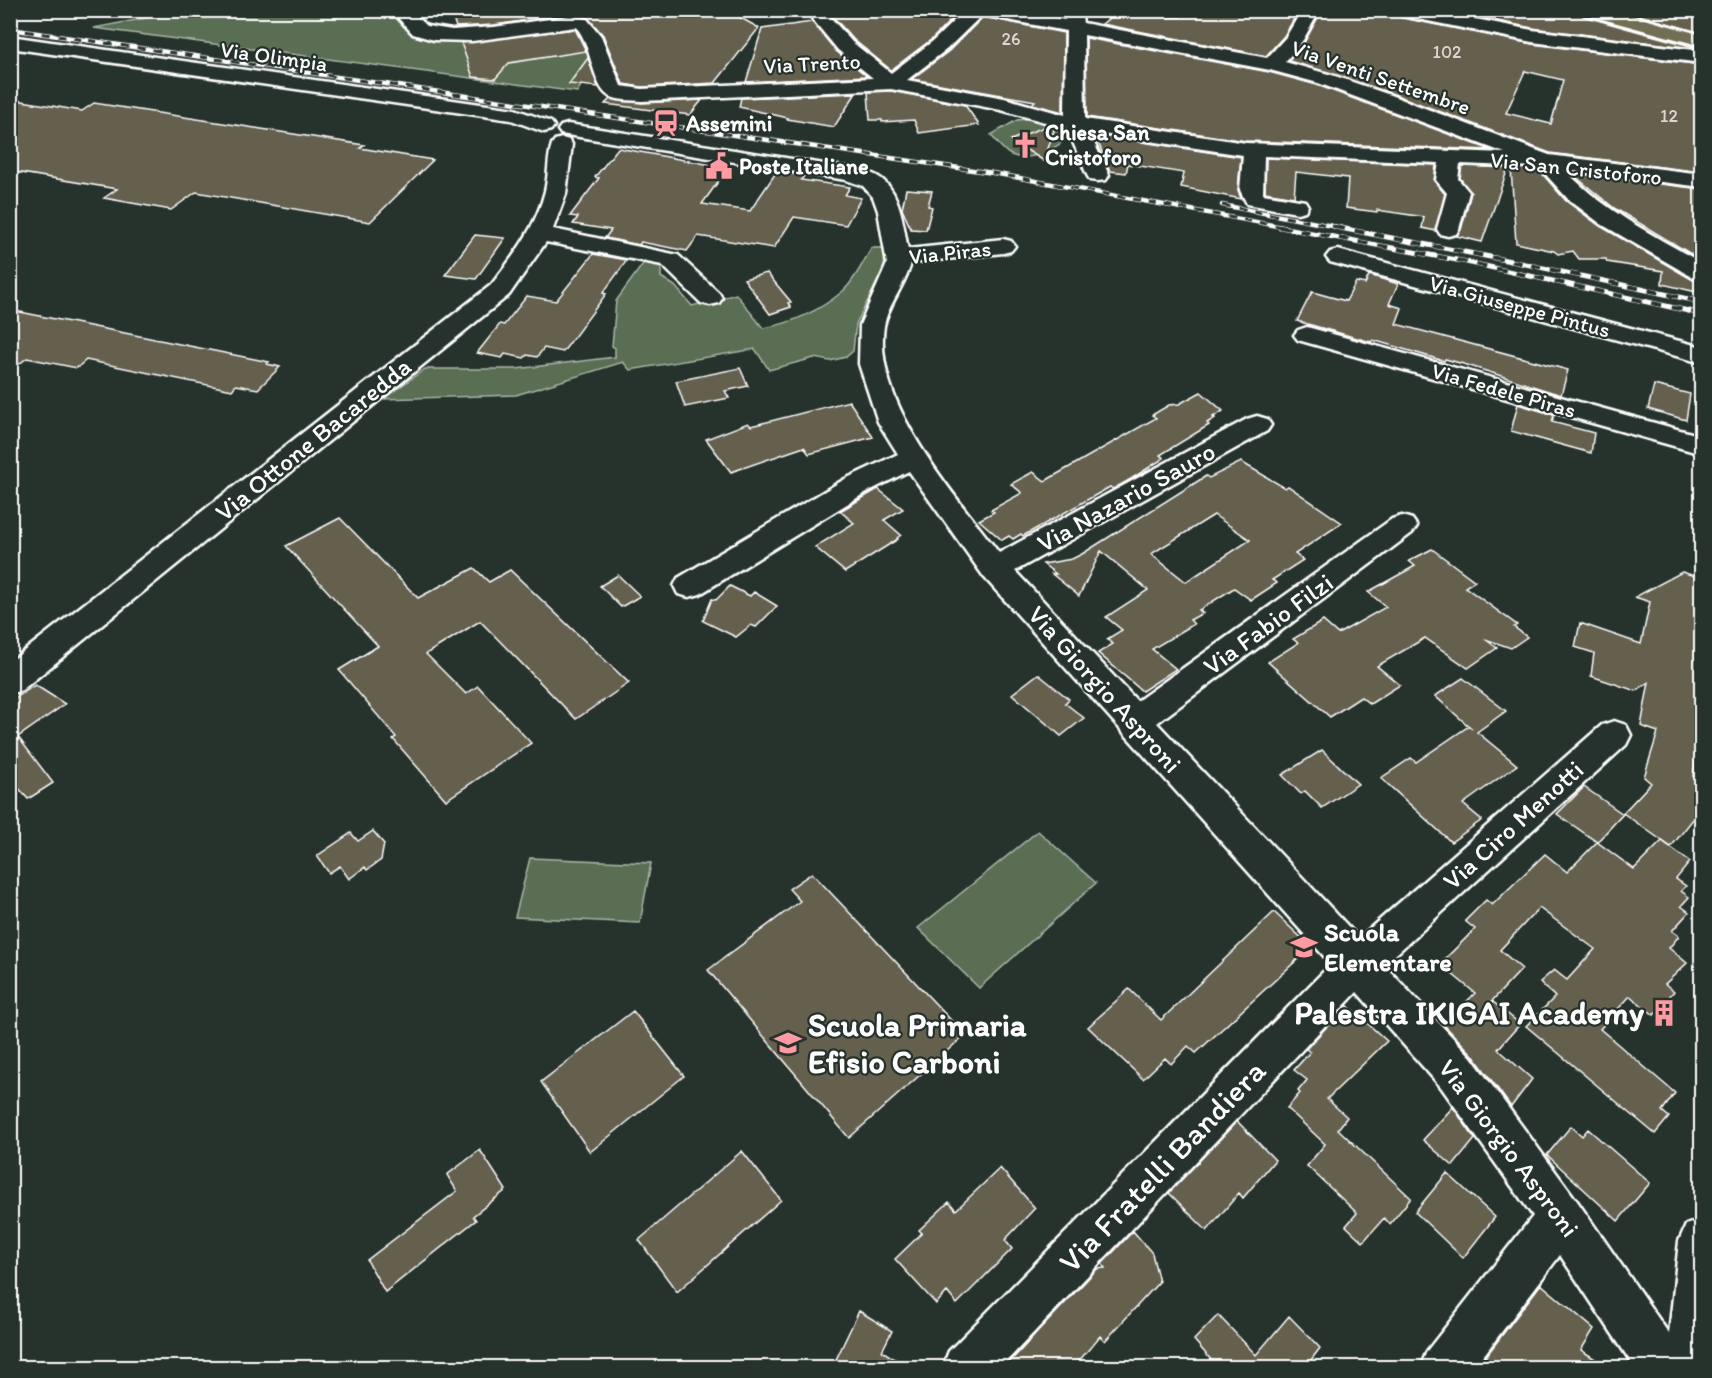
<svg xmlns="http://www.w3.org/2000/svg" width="1712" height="1378" font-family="Itim,sans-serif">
  <rect width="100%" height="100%" fill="#26332d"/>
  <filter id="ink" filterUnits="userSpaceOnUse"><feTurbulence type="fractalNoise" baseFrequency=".0167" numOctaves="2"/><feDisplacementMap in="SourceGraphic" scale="12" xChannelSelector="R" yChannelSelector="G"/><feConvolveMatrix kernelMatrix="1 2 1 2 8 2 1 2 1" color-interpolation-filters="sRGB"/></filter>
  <g filter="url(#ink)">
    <!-- green -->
    <path fill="#5a6e52" stroke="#acb6a8" stroke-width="1.5" d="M171 10 390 11 419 33 552 26 578 27C594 58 596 63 577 92L94 28 162 15Z
      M1037 118 1071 134C1059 148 1029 163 1011 155 1004 152 996 141 991 135L1017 120Z
      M872 248H885L884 268 856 324 853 351 846 357 830 361 814 358 769 370 755 349 630 370 623 362 516 395 383 399 425 369H516L615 357V348L612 346 616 301 645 261 661 265V277L675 286 692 306 736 294 763 328C791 324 821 310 843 291 855 281 863 261 872 248Z
      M1038 831 1096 883 979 988 918 928Z
      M530 858 651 863 640 923 515 917Z"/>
    <!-- building -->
    <path fill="#655f4e" stroke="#fff" stroke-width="1.5" fill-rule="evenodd" d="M450 10H722L729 14 732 13 759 28 715 83 642 87 623 84 603 35 587 17 570 14 494 25 456 27Z
      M827 10H961L932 39 891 70 854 40Z
      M1119 10H1163L1168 17H1180L1185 10H1299L1284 36 1266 56 1102 24Z
      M1322 10H1387L1398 17 1532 44 1701 65V172L1550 153 1391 93 1289 61 1305 41ZM1525 71 1563 80 1551 124 1506 113Z
      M1443 10H1579L1583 16 1701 49 1532 28Z
      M1622 10H1701V33Z
      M983 17 1064 33 1063 112 1032 104 1035 101 912 79 949 51Z
      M812 22 836 51 867 76 746 82 762 29Z
      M575 29 586 51 509 63 495 79 473 77 461 43Z
      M1086 38 1269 72 1317 85 1491 150 1246 141 1087 117Z
      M588 58 598 87 569 84Z
      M891 91 965 105 979 125 919 133 914 120 882 122V120H870L868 92Z
      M856 93 834 127 787 119 788 118 739 107 741 98Z
      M10 99 82 111 94 103 364 145 360 148 433 160 370 222 196 192 171 210 104 198 117 189 10 171Z
      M610 99 642 103 702 100 690 115 605 104Z
      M1049 125 1055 127 1044 161 1011 140Z
      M1095 135 1241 157 1238 190 1241 199 1181 187 1184 173 1128 164 1126 173 1110 171Z
      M618 148 728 168 702 204 750 211 777 171 804 176 801 180 850 187 845 195 861 198 846 225 794 217 774 248 698 236 687 251 641 242 639 245 605 238 611 230 573 224 578 217 570 216 599 178 595 177Z
      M1266 158 1436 165 1434 181 1445 194 1436 231 1422 228 1424 217 1377 210V212L1346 208 1348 178 1296 172 1294 197 1265 192Z
      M1462 166 1508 168 1482 242 1457 236 1461 230 1471 193 1460 178Z
      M1511 168 1538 169 1566 201 1600 226 1693 280 1701 282V293L1662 284 1663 271 1607 262 1606 259H1579L1573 251 1558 254 1554 251 1516 243Z
      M1571 173 1701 189V260L1614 208Z
      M906 189 932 191 928 206 932 207 926 230 911 229 902 209Z
      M475 235 505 238 476 279 445 275Z
      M593 254 627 260 603 293 606 294 563 352 544 348 537 357 527 355 524 358 505 354 502 358 477 353 500 324 504 325 527 296 556 301Z
      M767 273 791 302 788 303 791 307 770 314 744 279Z
      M1369 275 1398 284 1389 304 1402 308 1396 324 1568 370 1561 395 1467 365 1445 359 1444 361 1373 340 1371 342 1297 321 1312 292 1346 301 1356 282 1365 284Z
      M10 310 269 362 267 364 280 367 258 389 236 385 232 390 86 360 77 368 27 358 10 371Z
      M740 368 748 386 725 391 729 398 685 407 676 381Z
      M1654 385 1690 394 1686 420 1648 409Z
      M1201 392 1223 411 1213 417 1215 418 1207 423 1209 425 1160 455 1164 458 1131 479 1113 489 1110 487 1023 536 1021 534 1013 539 1009 536 1002 540 979 520 994 512 991 510 1022 493 1011 484 1033 472 1045 481 1156 418 1152 415 1169 405 1179 404Z
      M849 401 873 437 809 454 804 447 731 472 706 439 748 423 751 426Z
      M1518 404 1554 415 1552 422 1594 433 1591 453 1511 431Z
      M1241 462 1285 488 1288 486 1342 523 1295 554 1303 560 1272 580 1277 583 1251 600 1234 588 1199 610 1203 613 1190 620 1194 624 1152 649 1176 669 1142 691 1098 653 1113 644 1107 639 1122 630 1106 617 1148 590 1101 551 1079 596 1052 574H1056L1043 564 1072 559 1082 554 1206 476 1209 478ZM1214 515 1250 540 1186 582 1151 554Z
      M878 489 903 509 884 520 901 535 897 538 898 539 845 572 815 547 854 523 840 511Z
      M340 518 418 598 474 568 489 582 510 570 629 683 576 719 480 621 426 654 466 694 478 686 531 743 446 800 393 739 396 737 339 670 378 646 286 546Z
      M1432 549 1475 581 1465 587 1517 625 1514 627 1527 637 1511 648 1485 639 1497 648 1468 668 1425 638 1377 666 1400 685 1370 704 1361 697 1330 717 1268 662 1298 643 1293 639 1323 621 1338 634 1386 607 1368 592 1415 566 1409 561Z
      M1682 572 1701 578V723L1693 776 1701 780V809L1671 847 1623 813 1651 783 1644 777 1658 732 1641 726 1649 682 1636 691 1591 676 1594 653 1575 647 1580 623 1641 644 1650 602 1635 597Z
      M618 575 640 596 621 607 600 586Z
      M730 586 750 596 754 592 777 606 756 627 751 625 736 637 703 621 712 599 716 600Z
      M1038 674 1069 699 1065 703 1084 718 1061 736 1012 694Z
      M1463 678 1506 711 1477 732 1517 765 1463 804 1482 820 1451 842 1381 778 1411 758 1416 762 1469 726 1472 729 1435 696Z
      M35 685 65 704 18 737 53 783 28 799 10 778V702Z
      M1322 750 1358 784 1322 808 1305 791 1301 794 1282 775Z
      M1584 787 1623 814 1597 842 1557 814Z
      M373 831 384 844 381 860 367 870 365 867 349 879 340 866 329 873 317 856 351 833 358 841Z
      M1662 841 1690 862 1676 879 1686 886 1681 891 1689 897 1681 906 1689 912 1672 931 1679 936 1669 948 1687 963 1665 984 1674 991 1654 1015 1630 996 1600 1029 1675 1093 1662 1111 1669 1117 1655 1134 1526 1026 1555 997 1540 982 1554 970 1567 980 1595 949 1539 908 1500 950 1522 969 1492 1001 1520 1024 1498 1049 1532 1079 1511 1107 1473 1055 1444 1025 1475 993 1440 964 1475 929 1465 921 1486 900 1492 905 1545 854 1567 872 1597 842 1634 869Z
      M812 873 965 1035 849 1138 708 970 800 901 789 889Z
      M1274 912 1311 947 1196 1053 1188 1046 1171 1064 1165 1058 1143 1079 1088 1027 1129 989 1161 1020Z
      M1347 1005 1387 1041 1327 1099 1347 1117 1338 1129 1411 1198 1390 1224 1384 1218 1363 1242 1346 1226 1357 1213 1307 1166 1325 1144 1287 1108 1300 1093 1298 1091 1307 1080 1294 1070 1310 1052 1306 1049Z
      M633 1011 684 1076 590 1152 541 1082Z
      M1453 1107 1475 1139 1453 1166 1423 1140Z
      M1237 1121 1275 1160 1243 1198 1239 1193 1207 1231 1169 1193Z
      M1571 1126 1582 1136 1588 1129 1650 1183 1618 1221 1547 1155Z
      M480 1150 506 1190 473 1216 476 1220 385 1292 367 1260 457 1191 447 1175Z
      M742 1151 781 1200 677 1292 639 1240Z
      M1000 1168 1035 1208 1005 1240 1012 1249 957 1304 947 1292 936 1304 895 1259 922 1233 919 1230 949 1202 956 1210Z
      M1447 1173 1495 1217 1463 1258 1415 1212Z
      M1133 1231 1152 1253 1159 1282 1105 1341 1100 1336 1073 1368H1004L1097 1269 1105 1268 1102 1264Z
      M1541 1284 1594 1329 1581 1350 1609 1368H1477Z
      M859 1311 892 1331 882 1351 909 1368H832Z
      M1218 1315 1256 1355 1289 1316 1320 1348 1305 1368H1218L1194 1340Z"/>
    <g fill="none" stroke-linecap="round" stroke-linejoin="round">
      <defs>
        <path id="minor" d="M391 10H410L427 26 452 30 494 27 570 16 587 19 601 36 621 86 642 89 873 78 838 50 805 10H824L852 42 891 73 933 41 965 10H1016L1065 20 1063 10H1081L1083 23 1267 58 1286 37 1302 10H1320L1303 40 1285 62 1332 75 1390 95 1549 155 1702 174V187L1565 170C1604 211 1653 235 1702 263V280L1694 278 1601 224 1568 199 1539 167 1460 164 1458 179 1469 192 1459 229 1456 234 1448 236 1440 234 1437 229 1447 193 1436 180 1439 163 1264 156 1263 194 1305 201 1308 206 1305 211 1297 213 1247 204 1240 190 1243 155 1089 132 1109 175 1106 180 1098 181 1090 180 1087 175 1067 128 1001 110 891 89 642 101C632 100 618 101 609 96 593 88 591 42 576 27L472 41 434 40 413 34ZM982 15 1066 31 1065 115 1004 98 907 80 947 49ZM1084 35 1270 70 1318 83 1505 153 1246 143 1085 119Z
          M1165 10H1183V11L1180 15H1168Z
          M1389 10H1429L1532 30 1702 51V63L1532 42 1398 15Z
          M10 36 515 109 551 122 554 126 551 130 544 132 511 120 10 48Z
          M568 124 850 168C859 170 870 172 877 176 901 189 903 226 908 249L1003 239 1011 241 1015 246 1011 251 1003 253 911 263C906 284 888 304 884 326 872 403 956 496 999 553L1247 419 1257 416 1267 419 1271 425 1267 431 1015 571 1137 701 1392 519 1402 516 1412 519 1417 526 1412 533 1157 723 1359 938 1602 725 1614 721 1626 725 1631 735 1626 745 1384 965 1471 1057 1577 1201 1669 1334 1679 1241 1686 1225 1702 1219V1368H1635L1560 1255 1474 1368H1420L1427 1351 1533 1216 1441 1087 1357 992 1000 1368H942L949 1351 1331 964 984 577 909 471 865 493 700 594 689 597 678 594 674 586 678 578 845 479 898 454 878 422 859 364 860 325 887 264 878 211 873 197 863 186 846 180 561 134 558 130 561 126Z
          M562 138 569 140 572 144 566 194 553 229 678 255 719 293 722 298 719 303 710 305 701 303 662 265 546 242 509 295 22 690 10 694V662L491 285C514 256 536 227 545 191 549 175 547 159 552 144L555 140Z
          M1338 250 1702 347V363L1330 262 1326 257 1330 252Z
          M1307 327 1702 436V454L1298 340 1294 335 1298 330Z"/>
        <path id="major" d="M1581 10H1612L1702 35V46L1584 14Z"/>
      </defs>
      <!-- minor casing -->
      <use href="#minor" stroke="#fff" stroke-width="5"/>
      <!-- major casing -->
      <use href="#major" stroke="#fff" stroke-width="5"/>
      <!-- minor -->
      <use href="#minor" fill="#26332d" fill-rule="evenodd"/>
      <!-- major -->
      <use href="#major" fill="#726e52" fill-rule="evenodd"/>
      <defs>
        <path id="rail-far1" d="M10 29 993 173 1288 228
          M1222 205 1343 228"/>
        <path id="rail" d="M1280 227 1462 261 1702 314
          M1335 227 1516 262 1702 302"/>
      </defs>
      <!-- rail-far1 casing -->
      <use href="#rail-far1" stroke="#fff" stroke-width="4.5"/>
      <!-- rail casing -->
      <use href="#rail" stroke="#fff" stroke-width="5"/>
      <!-- rail-far1 -->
      <use href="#rail-far1" stroke="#26332d" stroke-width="3" stroke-dasharray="8" stroke-linecap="butt"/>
      <!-- rail -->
      <use href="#rail" stroke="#26332d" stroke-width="4" stroke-dasharray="10" stroke-linecap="butt"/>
    </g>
  </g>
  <!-- icons -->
  <defs>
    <symbol id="station-bare" viewBox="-9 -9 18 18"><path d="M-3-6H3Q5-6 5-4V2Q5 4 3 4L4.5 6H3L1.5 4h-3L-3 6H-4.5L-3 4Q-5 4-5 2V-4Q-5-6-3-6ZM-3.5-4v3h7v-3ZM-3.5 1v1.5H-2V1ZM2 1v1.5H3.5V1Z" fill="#ff9aa2" stroke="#26332d" stroke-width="2.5" paint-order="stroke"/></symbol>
    <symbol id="church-bare" viewBox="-9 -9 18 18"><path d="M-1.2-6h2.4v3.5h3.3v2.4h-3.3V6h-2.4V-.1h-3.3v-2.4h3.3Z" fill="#ff9aa2" stroke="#26332d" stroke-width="2.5" paint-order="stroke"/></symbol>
    <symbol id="civic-bare" viewBox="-9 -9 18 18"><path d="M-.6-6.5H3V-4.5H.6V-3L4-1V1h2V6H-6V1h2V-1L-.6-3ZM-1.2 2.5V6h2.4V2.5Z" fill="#ff9aa2" stroke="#26332d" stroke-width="2.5" paint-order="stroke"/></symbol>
    <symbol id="school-bare" viewBox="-9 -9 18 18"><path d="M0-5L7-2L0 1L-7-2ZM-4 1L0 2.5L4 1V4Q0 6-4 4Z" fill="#ff9aa2" stroke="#26332d" stroke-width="2.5" paint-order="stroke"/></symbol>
    <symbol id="building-bare" viewBox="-9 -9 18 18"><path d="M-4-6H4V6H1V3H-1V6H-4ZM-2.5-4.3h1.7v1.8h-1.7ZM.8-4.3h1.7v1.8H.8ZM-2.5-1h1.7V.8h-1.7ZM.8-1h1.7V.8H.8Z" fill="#ff9aa2" stroke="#26332d" stroke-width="2.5" paint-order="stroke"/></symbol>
  </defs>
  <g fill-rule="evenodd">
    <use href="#station-bare" x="647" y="104" width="38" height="38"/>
    <use href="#church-bare" x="1006" y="126" width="38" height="38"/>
    <use href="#civic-bare" x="700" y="147" width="38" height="38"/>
    <use href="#school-bare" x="1285" y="928" width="38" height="38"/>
    <use href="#building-bare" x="1645" y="994" width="38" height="38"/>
    <use href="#school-bare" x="769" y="1024" width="38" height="38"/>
  </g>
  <g text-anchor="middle" stroke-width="4.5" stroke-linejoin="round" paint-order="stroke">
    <!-- far-number labels -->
    <g font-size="18" fill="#d8d7d3">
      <text x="1011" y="45">26</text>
      <text x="1447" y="58">102</text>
      <text x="1669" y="122">12</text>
    </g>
    <!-- far-street labels -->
    <g font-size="22" fill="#fff" stroke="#26332d">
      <text transform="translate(274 56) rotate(8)" y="8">Via Olimpia</text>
      <text transform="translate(812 63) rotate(-3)" y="8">Via Trento</text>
      <text transform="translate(1381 77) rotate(19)" y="8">Via Venti Settembre</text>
      <text transform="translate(1576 168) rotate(6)" y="8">Via San Cristoforo</text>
      <text transform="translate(950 252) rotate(-6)" y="8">Via Piras</text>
      <text transform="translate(1520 306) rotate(15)" y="8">Via Giuseppe Pintus</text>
      <text transform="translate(1504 390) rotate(16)" y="8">Via Fedele Piras</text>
    </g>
    <!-- far-poi labels -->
    <g font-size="22" font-weight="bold" fill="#fff" stroke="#26332d" text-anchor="start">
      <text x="686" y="131">Assemini</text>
      <text x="1045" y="140">Chiesa San<tspan x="1045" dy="25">Cristoforo</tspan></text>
      <text x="739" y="174">Poste Italiane</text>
    </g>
    <!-- street labels -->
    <g font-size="26" fill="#fff" stroke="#26332d">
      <text transform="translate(313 439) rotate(-39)" y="9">Via Ottone Bacaredda</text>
      <text transform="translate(1126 497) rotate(-29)" y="9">Via Nazario Sauro</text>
      <text transform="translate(1268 624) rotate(-36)" y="9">Via Fabio Filzi</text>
      <text transform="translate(1105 689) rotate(48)" y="9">Via Giorgio Asproni</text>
      <text transform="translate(1513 825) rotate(-42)" y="9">Via Ciro Menotti</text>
      <text transform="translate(1509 1148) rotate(53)" y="9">Via Giorgio Asproni</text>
    </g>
    <!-- poi labels -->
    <g font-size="26" font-weight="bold" fill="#fff" stroke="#26332d" text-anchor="start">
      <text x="1324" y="941">Scuola<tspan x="1324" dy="30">Elementare</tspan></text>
    </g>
    <!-- near-poi labels -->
    <g font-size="32" font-weight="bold" fill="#fff" stroke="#26332d" text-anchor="end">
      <text x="1644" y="1024">Palestra IKIGAI Academy</text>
      <text x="808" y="1036" text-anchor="start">Scuola Primaria<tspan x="808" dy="37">Efisio Carboni</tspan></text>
    </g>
    <!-- near-street labels -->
    <g font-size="32" fill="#fff" stroke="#26332d">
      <text transform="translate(1162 1166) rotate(-46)" y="11">Via Fratelli Bandiera</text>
    </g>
  </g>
  <!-- margin -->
  <rect width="1712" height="1378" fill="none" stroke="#26332d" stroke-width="36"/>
  <rect x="18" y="18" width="1676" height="1342" fill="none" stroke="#fff" stroke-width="2" filter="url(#ink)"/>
</svg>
